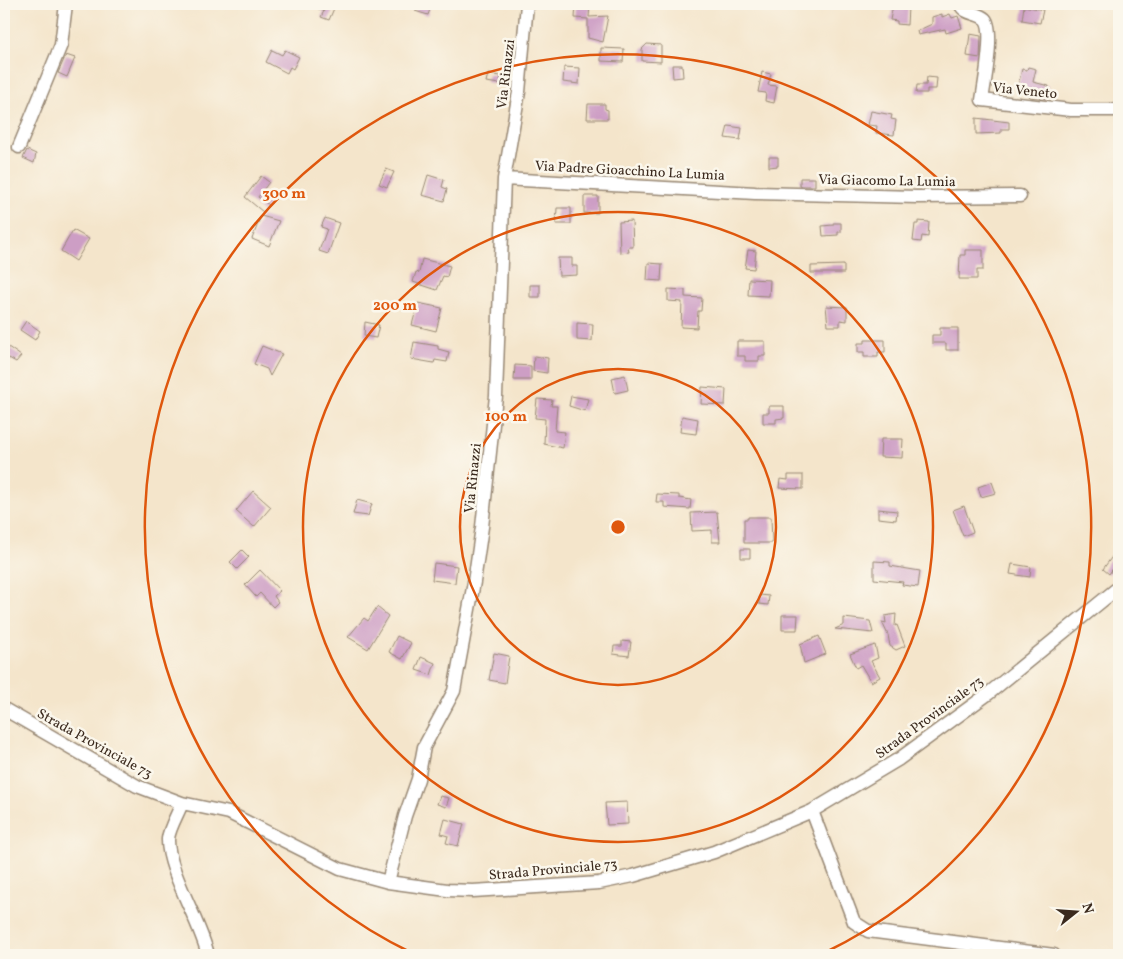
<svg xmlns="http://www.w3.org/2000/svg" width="1123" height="959" font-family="Vollkorn,serif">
  <rect width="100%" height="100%" fill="#fbf7ec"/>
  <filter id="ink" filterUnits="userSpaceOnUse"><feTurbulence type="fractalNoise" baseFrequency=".02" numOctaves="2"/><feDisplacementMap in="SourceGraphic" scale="10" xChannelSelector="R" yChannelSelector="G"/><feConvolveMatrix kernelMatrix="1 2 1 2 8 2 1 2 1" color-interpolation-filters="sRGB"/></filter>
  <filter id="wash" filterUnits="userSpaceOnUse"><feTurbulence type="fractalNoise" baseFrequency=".0096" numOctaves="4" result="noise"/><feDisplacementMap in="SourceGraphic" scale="20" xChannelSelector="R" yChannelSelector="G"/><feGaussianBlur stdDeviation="1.12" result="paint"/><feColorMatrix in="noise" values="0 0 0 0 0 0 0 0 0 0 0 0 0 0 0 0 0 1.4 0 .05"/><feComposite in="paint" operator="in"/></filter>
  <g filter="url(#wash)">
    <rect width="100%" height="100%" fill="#f4e5cb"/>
    <g id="blocks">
      <!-- building -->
      <path fill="#cd9ec5" d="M307 4H330L335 6 329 20 321 17 324 11Z
        M417 4H432L428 15 415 11Z
        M576 4 590 5 589 17 608 16 603 42 588 38V19L575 18Z
        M893 5 908 7 907 25 897 24V21L890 20Z
        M1024 6 1043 10 1040 23 1022 20Z
        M942 14V17L950 14 952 18 958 16 962 28 946 33 945 29 918 35 917 31 932 24V17Z
        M970 34 981 36 980 58 967 56Z
        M647 44 661 45V62L642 61V49Z
        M601 48 624 49 623 62 601 61Z
        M272 50 282 55 285 50 299 57 293 69 290 67 287 73 266 62Z
        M66 55 75 58 67 77 58 73Z
        M672 65H682L683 77 673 78Z
        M564 67 580 68 579 84 563 82Z
        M1028 67 1036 69 1033 82 1049 86 1046 99 1029 97 1030 93 1017 90 1022 69 1027 70Z
        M762 72 771 74 768 85 777 86 774 103 765 101 766 93 758 92Z
        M488 74 501 76 500 84 486 82Z
        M927 77 937 78 936 89H927V93H916L917 85H926Z
        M588 104H605V109L608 110V119H587Z
        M871 111 892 115 891 119 896 120 894 135 876 133 877 126 868 125Z
        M976 118 1009 122V129H1001V133L976 134Z
        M728 126 742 128 740 140 725 138Z
        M27 150 36 154 34 163 23 158Z
        M769 157H778V166L769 167Z
        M386 169 394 172 387 187 379 184Z
        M428 175 444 180 442 187 447 189 444 201 422 195Z
        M261 176 269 182 258 197 269 205 263 212 245 197Z
        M800 178H815V186H800Z
        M584 196H598V213H584Z
        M557 208H571V224H556Z
        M261 216 279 221 269 246 252 239Z
        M325 218 339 223 328 254 319 251 327 229 321 227Z
        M632 221 633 247H628L629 252 620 253 619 222Z
        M918 221 929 222 928 237 922 236 921 242 913 241 915 224H918Z
        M833 223H841V232H838V235L823 236 822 226 833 225Z
        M73 230 89 239 76 261 61 251Z
        M748 250 756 251 754 269 745 268Z
        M965 250H983V270H977V279H959L960 255H965Z
        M558 258H572V266H577V275L559 276Z
        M422 259 450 266 447 277 443 276 437 290 413 282 416 272 419 273Z
        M648 263 662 264 661 281 647 280Z
        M844 265V273H811V266Z
        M749 279 770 280 769 296 748 295Z
        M530 285H540V297H530Z
        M668 289 685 290V297L702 298 701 311H698L697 328 681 327 682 302 668 301Z
        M418 303 442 308 436 331 412 325Z
        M826 306 847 307V321L840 320V326H828Z
        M26 321 40 331 35 340 20 330Z
        M365 322 379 325 376 338 364 336Z
        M577 323 593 324 592 341 577 340Z
        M940 328H958V350H946V343H932V335H940Z
        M865 340H885V352H878V357H864V352H858V343H865Z
        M737 341H765V356H759V361H745V356H737Z
        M414 342 438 346V349L449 352 447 362 435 360 434 363 411 359Z
        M4 344 21 356 16 362 9 358 4 367Z
        M262 346 282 354 270 376 267 369 254 364Z
        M534 356 548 358 547 373 533 371Z
        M515 365 531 366V380H514Z
        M625 375 628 390 615 393 612 378Z
        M702 387 726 389 725 405 701 404Z
        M571 396 588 399 585 411 569 406Z
        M537 399 552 400 551 406H557L555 431 565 432 563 448 544 444 545 419 535 418Z
        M769 406H784V418L776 419V423H763V413H769Z
        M682 416 698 419 696 434 680 432Z
        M881 439H903L902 458 880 457Z
        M788 475H803V489L779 488 780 479 788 480Z
        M992 482 996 493 981 497 978 487Z
        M253 491 271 507 254 527 236 511Z
        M657 494 679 495V498L691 500 690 509 664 507V502H656Z
        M357 500 372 504 368 516 353 514Z
        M964 506 973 532 963 536 953 510Z
        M878 509 897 511 896 520 878 518Z
        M717 512 720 542H712V530L692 531 691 513Z
        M748 517H771L772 543H744V519H748Z
        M741 549H750V558H741Z
        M242 550 249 557 237 569 230 562Z
        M1114 554 1119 560 1109 574 1103 569Z
        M874 561 890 562V566L920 571 918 587 902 585 903 582 874 579Z
        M434 563 457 566 455 583 432 580Z
        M1012 564 1031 567 1030 577 1010 574Z
        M260 570 280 591 274 596 278 602 273 607 260 593 256 597 245 585Z
        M760 595 769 596 768 605 759 604Z
        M377 607 388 616 368 649 348 637 364 618 368 621Z
        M896 614 895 626 897 625 905 646 896 650 890 646 888 635 882 622 886 623 885 616Z
        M782 615H798L797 630H782Z
        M844 618 870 621 873 633 835 629 844 625Z
        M397 636 411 643 402 659 389 652Z
        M819 636 826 654 804 663 800 644Z
        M622 641 631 642 629 656 613 654 614 646H622Z
        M875 645 878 658 871 661 880 677 871 682 861 665 856 668 850 654Z
        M494 653 509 656 505 683 489 680Z
        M421 657 435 663 431 675 416 670Z
        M440 796 449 798 446 807 437 804Z
        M627 802 628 824 607 825 605 803Z
        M445 819 464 824 458 846 446 843 448 836 441 834Z"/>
    </g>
  </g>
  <g filter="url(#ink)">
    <use href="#blocks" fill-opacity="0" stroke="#988874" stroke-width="1"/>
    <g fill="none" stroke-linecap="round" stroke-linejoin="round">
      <defs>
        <path id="minor" d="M960 4C965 15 977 12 985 19 995 29 984 86 982 100L1071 110H1119
          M19 147 61 45 66 4
          M504 179 755 193 917 197 1020 196
          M4 709 137 786 182 803 229 813 340 869 388 882 447 890 473 891 599 883 633 876 714 852 812 811 899 759 988 694 1119 587
          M182 803C178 814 169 828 168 839 167 870 200 921 208 955
          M812 811 854 922 868 931 1054 955
          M388 882 405 816 418 779 424 747 454 691 474 582 482 527 496 396 504 179 519 92 527 4"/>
      </defs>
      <!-- minor casing -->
      <use href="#minor" stroke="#988874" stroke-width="15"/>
      <!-- minor -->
      <use href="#minor" stroke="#fff" stroke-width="12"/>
    </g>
  </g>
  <!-- distance rings -->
  <g fill="none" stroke="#df570d" stroke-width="2.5">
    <circle cx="618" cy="527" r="158"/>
    <circle cx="618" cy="527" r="315"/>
    <path d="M414 954A473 473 0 1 1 822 954"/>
  </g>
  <g text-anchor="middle" stroke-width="5" stroke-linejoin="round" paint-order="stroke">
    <!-- street labels -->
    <g font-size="14" fill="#3b2a1e" stroke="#fbf7ec">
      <text transform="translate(505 74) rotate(-83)" y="5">Via Rinazzi</text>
      <text transform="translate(1025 90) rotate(6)" y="5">Via Veneto</text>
      <text transform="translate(630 170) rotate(3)" y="5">Via Padre Gioacchino La Lumia</text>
      <text transform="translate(887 180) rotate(1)" y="5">Via Giacomo La Lumia</text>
      <text transform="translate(472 478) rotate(-84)" y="5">Via Rinazzi</text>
      <text transform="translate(929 717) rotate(-36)" y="5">Strada Provinciale 73</text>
      <text transform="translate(95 743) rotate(29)" y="5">Strada Provinciale 73</text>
      <text transform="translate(553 869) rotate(-5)" y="5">Strada Provinciale 73</text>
    </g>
  </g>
  <circle cx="618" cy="527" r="8" fill="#df570d" stroke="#fbf7ec" stroke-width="2.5"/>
  <g font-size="15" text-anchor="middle" font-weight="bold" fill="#df570d" stroke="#fbf7ec" stroke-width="5" stroke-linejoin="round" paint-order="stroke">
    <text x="284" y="198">300 m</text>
    <text x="395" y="310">200 m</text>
    <text x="506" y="421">100 m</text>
  </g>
  <!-- margin -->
  <rect width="1123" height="959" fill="none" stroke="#fbf7ec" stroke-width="20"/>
  <!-- north arrow -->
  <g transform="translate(1076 912) rotate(73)" stroke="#fbf7ec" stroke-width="4" paint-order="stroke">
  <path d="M0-4L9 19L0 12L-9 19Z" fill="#3b2a1e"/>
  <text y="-8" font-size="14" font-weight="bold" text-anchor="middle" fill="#3b2a1e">N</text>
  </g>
</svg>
